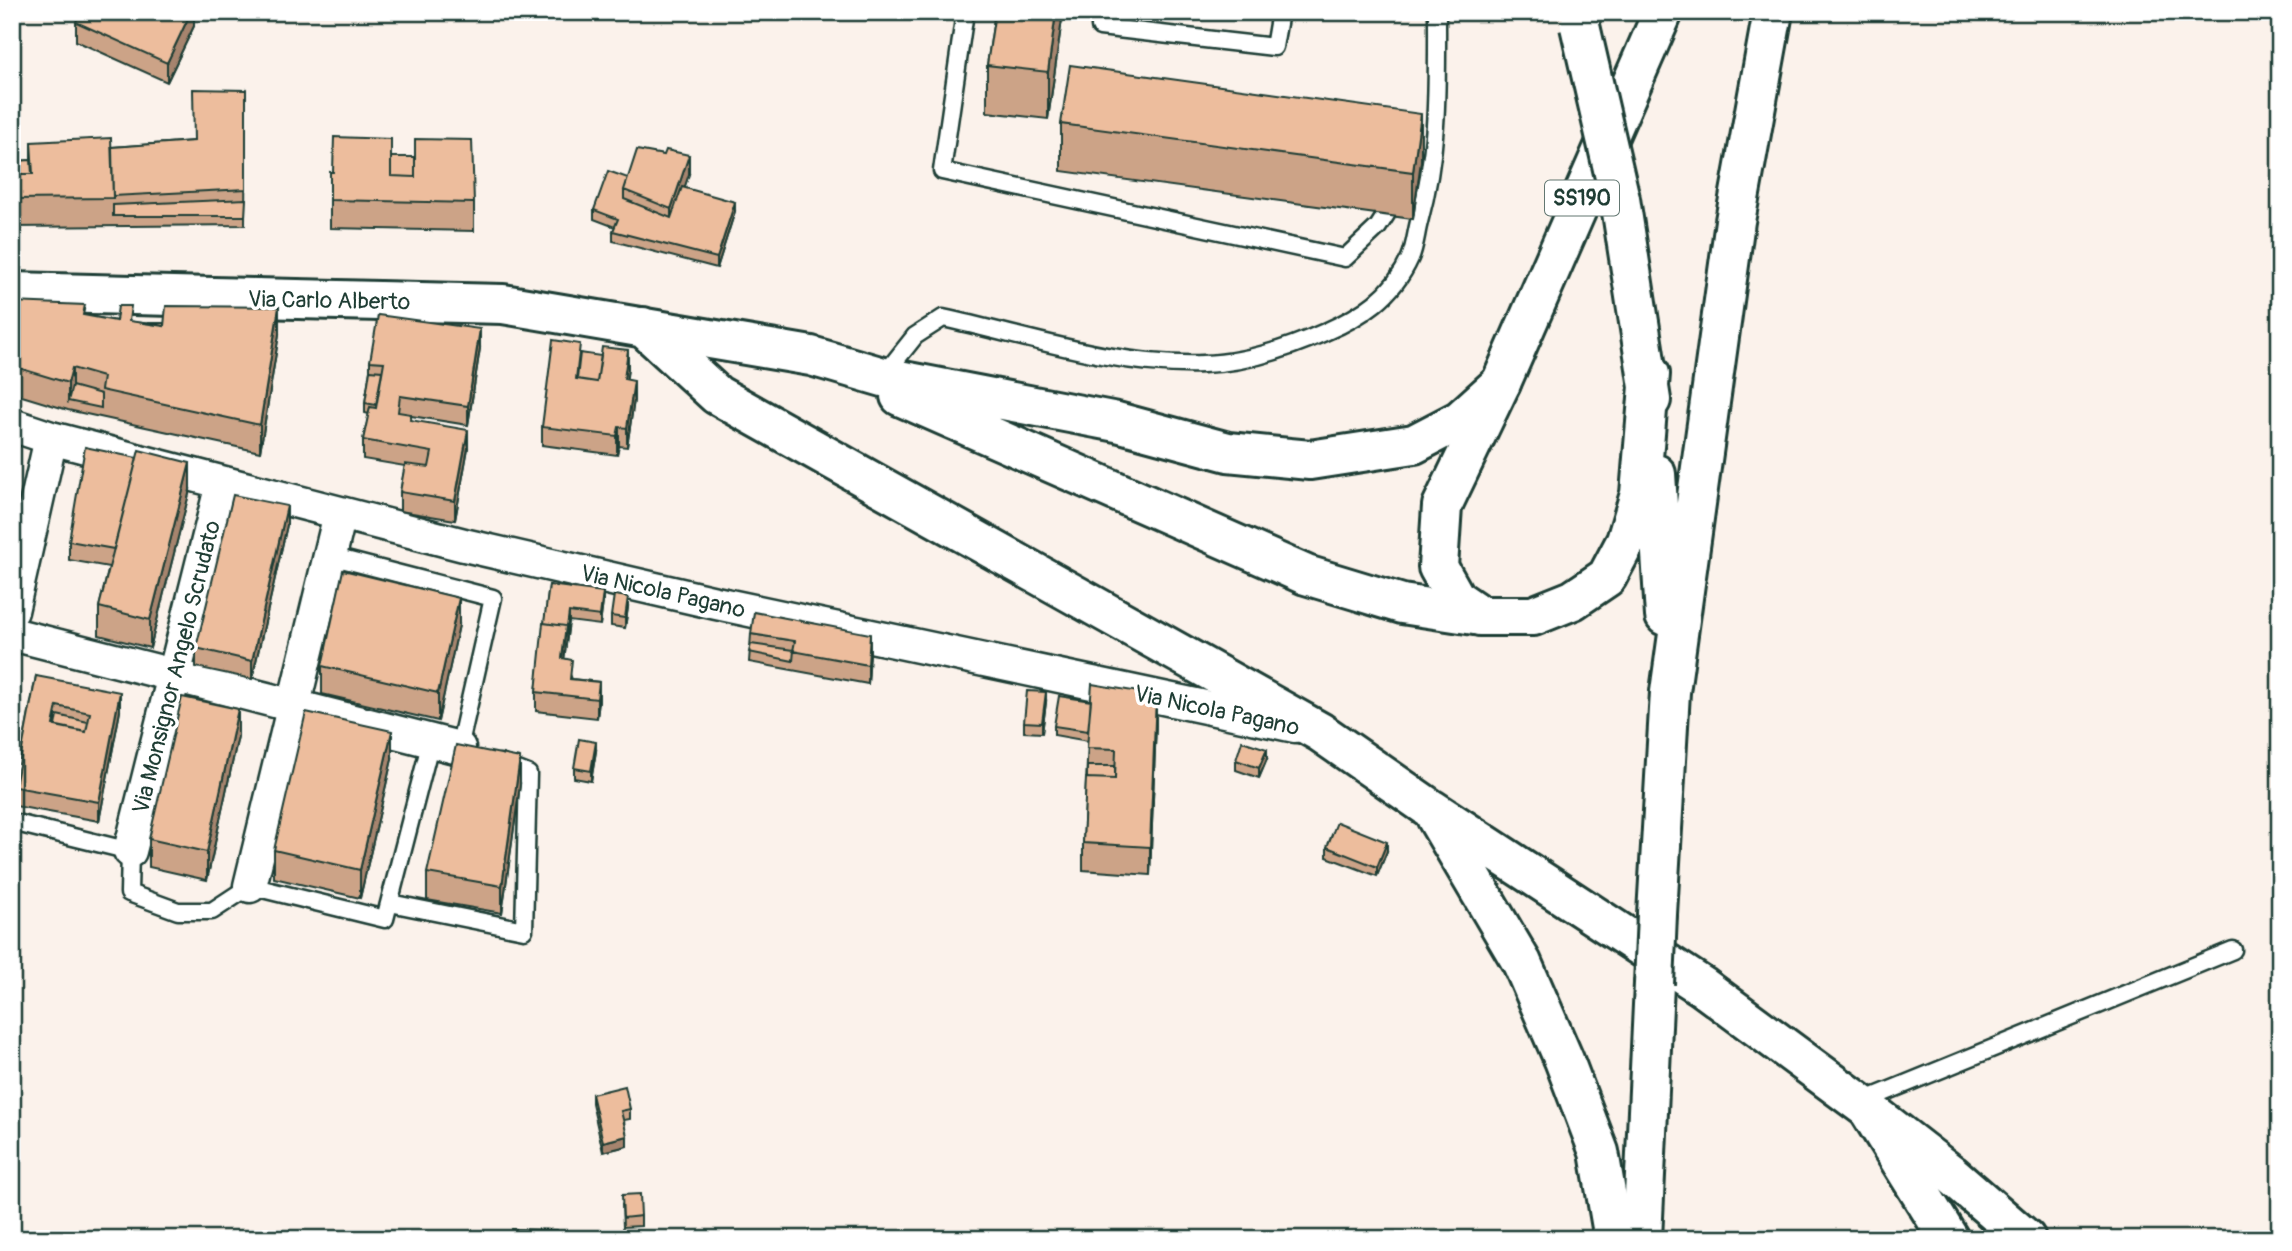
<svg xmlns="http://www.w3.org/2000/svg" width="2292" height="1251" font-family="Pangolin,sans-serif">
  <rect width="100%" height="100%" fill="#fbf2eb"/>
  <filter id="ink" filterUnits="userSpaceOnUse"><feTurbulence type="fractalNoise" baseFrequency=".0143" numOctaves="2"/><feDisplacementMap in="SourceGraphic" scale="14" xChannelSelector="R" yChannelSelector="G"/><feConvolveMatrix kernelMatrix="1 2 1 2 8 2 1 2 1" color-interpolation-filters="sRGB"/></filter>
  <g filter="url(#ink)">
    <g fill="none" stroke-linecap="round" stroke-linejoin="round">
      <defs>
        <path id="service" d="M965 12 942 171 1345 258 1378 227 1396 199
          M1102 12 1100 27 1274 47 1280 12
          M884 375 915 336 943 318C1027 336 1115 367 1203 364 1244 363 1287 349 1325 332 1362 316 1393 296 1410 258 1415 247 1416 233 1419 222 1439 148 1437 88 1437 12
          M330 556 493 598 459 748 463 749
          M12 822 130 851 129 893 178 911H212L250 886 385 919 431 741
          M390 903 524 930 528 774 500 763
          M1861 1102 2233 950"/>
        <path id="minor" d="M12 425 51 438 464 545 716 603 1295 726
          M12 611 51 438
          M12 634 459 748
          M130 851 222 484
          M250 886 340 514"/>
        <path id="tertiary" d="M1870 1111 1951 1174 2026 1239"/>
        <path id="secondary" d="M12 292 503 304 811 356 883 377 1117 422 1228 452 1310 460 1414 444 1460 420 1501 383
          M643 327 717 395 1320 732 1431 809 1703 987 1868 1109 1949 1239
          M900 396 1306 575 1402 604 1481 616
          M1436 817 1522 963 1564 1060 1599 1152 1614 1239"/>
        <path id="primary" d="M1620 199 1651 400
          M1650 374 1640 494 1626 541 1607 577 1573 600 1533 616H1481L1456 599 1438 567 1442 506 1501 383 1663 12
          M1656 474 1665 616
          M1657 914 1670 692 1735 221 1773 12
          M1642 1239 1654 984"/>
      </defs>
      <!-- service casing -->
      <use href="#service" stroke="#1f3d34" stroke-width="21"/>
      <!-- minor casing -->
      <use href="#minor" stroke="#1f3d34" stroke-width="37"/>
      <!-- tertiary casing -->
      <use href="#tertiary" stroke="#1f3d34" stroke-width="44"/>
      <!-- secondary casing -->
      <use href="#secondary" stroke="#1f3d34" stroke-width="44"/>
      <!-- primary casing -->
      <use href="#primary" stroke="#1f3d34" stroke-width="44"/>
      <!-- service -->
      <use href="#service" stroke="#fff" stroke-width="16"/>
      <!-- minor -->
      <use href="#minor" stroke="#fff" stroke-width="32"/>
      <!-- tertiary -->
      <use href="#tertiary" stroke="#fff" stroke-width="38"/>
      <!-- secondary -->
      <use href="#secondary" stroke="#fff" stroke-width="38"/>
      <!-- primary -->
      <use href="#primary" stroke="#fff" stroke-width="38"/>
      <defs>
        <path id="primary-bridge" d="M1580 26 1620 199
          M1654 984 1657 914"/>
      </defs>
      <!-- primary-bridge casing -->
      <use href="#primary-bridge" stroke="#1f3d34" stroke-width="44" stroke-linecap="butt"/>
      <!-- primary-bridge -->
      <use href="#primary-bridge" stroke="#fff" stroke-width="38"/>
    </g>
    <!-- wall -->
    <path fill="#cca387" stroke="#1f3d34" stroke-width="2" d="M194 12V26L167 82 76 41V22Z
      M995 12H1063L1048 119 987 112V65Z
      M246 90 245 225 12 227V143L17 161 31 160V142L112 147 194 141Z
      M1061 124 1421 161 1413 219 1061 171Z
      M330 172 474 203V231L330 228Z
      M689 174 684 188 735 211 717 268 613 241V231L615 227 594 219V210L628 178Z
      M12 302 116 321 279 334 260 452 68 410 12 393Z
      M480 348 468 425 411 416V420L468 448 455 520 400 511V492L405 466 363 459V440L369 414 365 413V403L370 370V361Z
      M580 353 628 369 626 380 634 400 627 447 619 446 617 455 542 445V427Z
      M190 490 150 648 99 635V607L109 567 69 560V541Z
      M287 525 252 679 196 667V648Z
      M549 585 603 602 600 625 569 621 564 659 572 679 599 682V701L597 718 536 711V692Z
      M628 607 625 628 611 626V616Z
      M459 625 438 721 322 694V666Z
      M751 634 870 652 868 684 749 662Z
      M36 676 120 711 99 821 15 806V787Z
      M1046 702 1042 733 1024 732V722Z
      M1156 723 1150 875 1083 870V843L1088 741 1054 735V726Z
      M238 736 207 880 149 867V839Z
      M596 751 591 781 574 778V768Z
      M392 759 360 898 274 878V850Z
      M1267 759 1259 778 1236 770V760Z
      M520 785 502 913 427 900V873Z
      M1327 847 1387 851 1377 876 1327 857Z
      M592 1094 630 1109V1119L624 1120 627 1146 603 1152 592 1103Z
      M622 1205 641 1216V1226L623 1227Z"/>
    <!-- shaded-wall -->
    <path fill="#a6846e" stroke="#1f3d34" stroke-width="2" d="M191 12H194V26L167 82V63Z
      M1056 12H1063L1048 119V72Z
      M1421 114V161L1413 219V172Z
      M689 155V174L671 228V209Z
      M735 202V211L717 268V258Z
      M279 307V334L260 452V425Z
      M480 329V348L468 425V406Z
      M628 350V369L624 398V379Z
      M72 368V395L68 401V383Z
      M634 381V400L627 447V428Z
      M619 427V446L617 455V436Z
      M468 430V448L455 520V501Z
      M190 463V490L150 648V620Z
      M287 506V525L252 679V661Z
      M603 592V602L600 625V616Z
      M628 597V607L625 628V618Z
      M459 598V625L438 721V693Z
      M569 612V621L562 677V658L566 626Z
      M870 634V652L868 684V665Z
      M599 682V701L597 718V699Z
      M120 692V711L99 821V802Z
      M1046 692V702L1042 733V723Z
      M1156 695V723L1150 875V847Z
      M238 709V736L207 880V852Z
      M392 731V759L360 898V870Z
      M596 742V751L591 781V771Z
      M1267 749V759L1259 778V768Z
      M520 758V785L502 913V886Z
      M1387 842V851L1377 876V867Z
      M627 1136V1146L603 1152V1142Z"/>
    <!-- building -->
    <path fill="#edbd9d" stroke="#1f3d34" stroke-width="2" fill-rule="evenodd" d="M80 12H140L152 18 155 12H191L167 63 76 22Z
      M143 12H155L152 18 143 13Z
      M995 12H1056L1048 72 987 65Z
      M1070 65 1421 114 1413 172 1061 124Z
      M193 89 246 90V189L113 196 112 147 194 141Z
      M334 137 391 139V176L415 177V139L472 140 474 203 330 200V172H333Z
      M111 138 113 198 12 199V143H16L17 174H33L31 142Z
      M637 150 664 155 666 150 689 155 671 209 624 190Z
      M391 157H415V177L391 176Z
      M31 160 32 174H17V161Z
      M608 171 628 178 624 190V199L671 218 682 187 735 202 717 258 613 231 618 219 594 210Z
      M246 199 245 216H113V205Z
      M12 302 85 305 83 315 116 321 118 306H131L129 321 164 326 166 306 279 307 260 425 101 390 103 377 72 368 68 383 12 366Z
      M378 315 480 329 468 406 400 396 398 412 411 414 410 420 468 430 455 501 400 492 405 464 429 467 432 452 363 440 370 407 376 408 384 362 370 361Z
      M147 323H164V326Z
      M553 340 580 344 576 379 597 382 602 347 628 350 624 379 634 381 627 428 619 427 617 436 542 427Z
      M580 353 601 356 597 382 577 379Z
      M370 370 382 371 376 405 365 403Z
      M72 386 101 394V408L68 401Z
      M85 447 137 458 114 549 69 541Z
      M139 450 190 463 150 620 99 607Z
      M233 495 287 506 252 661 196 648Z
      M343 570 459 598 438 693 322 666Z
      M549 585 603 592 600 616 569 612 566 635V626L544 623Z
      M614 595 628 597 625 618 611 616Z
      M754 612 870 634 868 665 793 651 795 641 751 634Z
      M543 623 566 626 562 658 572 660 570 679 599 682 597 699 536 692Z
      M751 644 794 650 793 661 749 652Z
      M36 676 120 692 99 802 15 787ZM57 706 90 713 86 732 53 725Z
      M1092 684 1156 695 1150 847 1083 843 1086 778 1115 779 1116 749 1087 748Z
      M1027 691 1046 692 1042 723 1024 722Z
      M1059 696 1091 701 1088 731 1054 726Z
      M182 697 238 709 207 852 149 839Z
      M306 712 392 731 360 870 274 850Z
      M57 715 88 722 86 732 55 726Z
      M579 739 596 742 591 771 574 768Z
      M1242 741 1267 749 1259 768 1236 760Z
      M456 745 520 758 502 886 427 873Z
      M1087 766H1115V779L1087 778Z
      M1337 822 1387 842 1377 867 1327 847Z
      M625 1086 630 1109 621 1111 627 1136 603 1142 592 1094Z
      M640 1194 641 1216 623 1218 622 1195Z
      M512 1229 557 1230V1239H512Z"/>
  </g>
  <g text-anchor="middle" stroke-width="7" stroke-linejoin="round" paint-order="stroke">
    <!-- shield labels -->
    <rect fill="#fff" stroke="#627771" stroke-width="2" x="1545" y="180.5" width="74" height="35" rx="5"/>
    <g font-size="21" font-weight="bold" fill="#1f3d34">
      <text x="1582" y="205">SS190</text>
    </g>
    <!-- street labels -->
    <g font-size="23" fill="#1f3d34" stroke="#fff">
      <text transform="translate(329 300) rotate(1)" y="8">Via Carlo Alberto</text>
      <text transform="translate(663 591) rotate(13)" y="8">Via Nicola Pagano</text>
      <text transform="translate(176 667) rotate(-76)" y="8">Via Monsignor Angelo Scrudato</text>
      <text transform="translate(1217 710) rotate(12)" y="8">Via Nicola Pagano</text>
    </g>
  </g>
  <!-- margin -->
  <rect width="2292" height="1251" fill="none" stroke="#fff" stroke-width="42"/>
  <rect x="21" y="21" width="2250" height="1209" fill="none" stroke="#1f3d34" stroke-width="2.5" filter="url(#ink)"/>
</svg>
